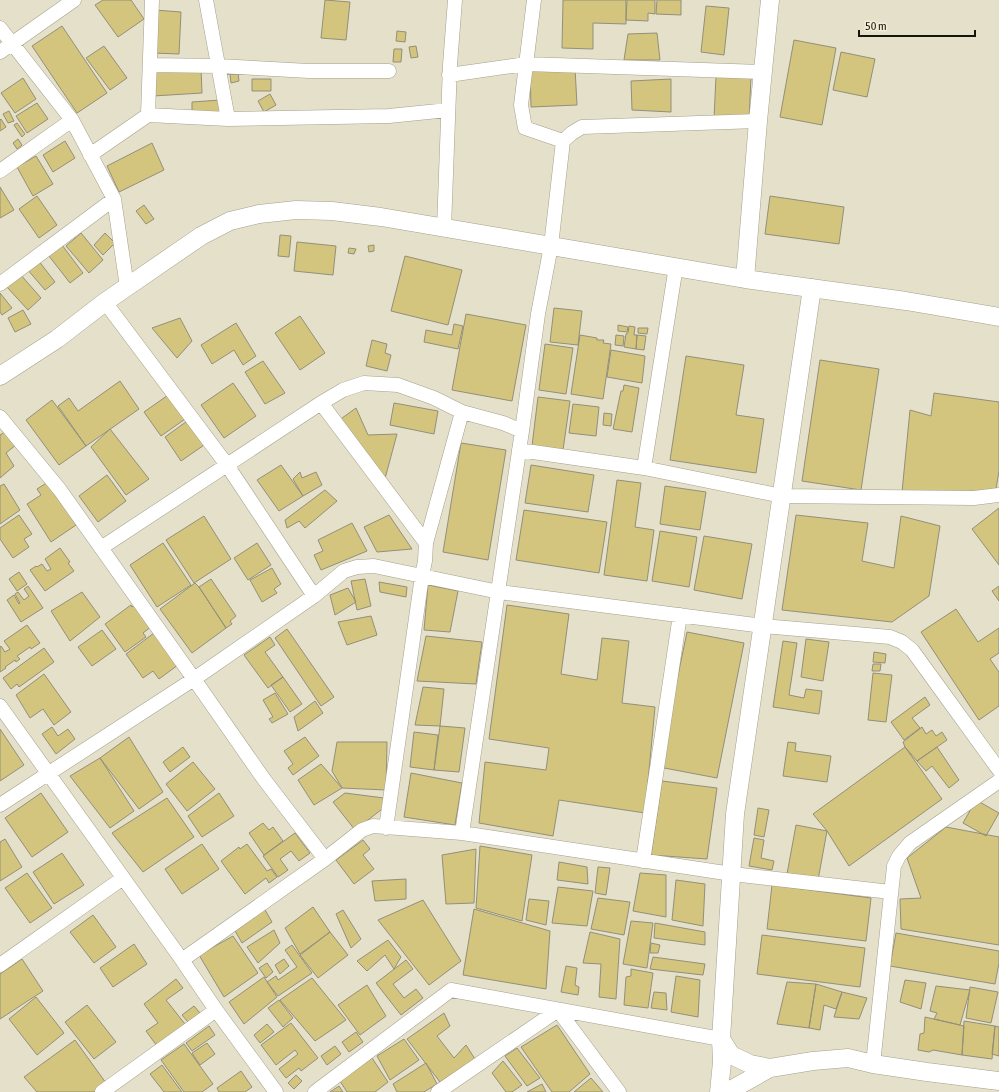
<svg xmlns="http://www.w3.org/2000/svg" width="999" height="1092" font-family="'Asap Condensed',sans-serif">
  <rect width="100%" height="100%" fill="#e4e0c9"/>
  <!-- building -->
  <path fill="#d3c57d" stroke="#938f7a" d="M103 0H131L144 19 118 37 95 5Z
    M325 0 350 2 346 40 321 38Z
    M563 0H626V24L593 23V49L562 48Z
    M627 0H655V14L648 13V21L626 20Z
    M657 0H681V15L656 14Z
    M706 6 729 8 724 55 701 52Z
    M155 10 181 12 179 54 153 53Z
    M62 26 107 93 77 113 32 46Z
    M397 31 406 32 405 42 396 41Z
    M657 33 660 60H624L628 34Z
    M794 40 836 48 822 125 780 117Z
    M104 46 127 78 110 90 86 58Z
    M416 46 418 57 411 58 409 47Z
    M394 49H402L401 62H393Z
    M841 52 875 59 867 97 833 90Z
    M201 68 202 93 153 96 151 71Z
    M575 68 577 105 531 107 530 70Z
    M238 73 239 81 231 83 230 74Z
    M716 76 751 77 749 120 714 119Z
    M23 78 36 99 15 113 1 93Z
    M252 79H271V91H252Z
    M671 79V112L632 110 631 81Z
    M270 94 276 105 264 112 258 101Z
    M221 100 222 113 192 114V102Z
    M37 103 48 119 27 133 16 116Z
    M9 111 14 121 8 123 3 114Z
    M1 119 6 127 0 131V120Z
    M17 123 25 134 22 137 14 125Z
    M18 139 22 145 17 149 13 143Z
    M65 141 75 158 53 172 43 155Z
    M152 143 164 170 119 192 107 166Z
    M36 156 53 184 33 196 17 167Z
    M0 187 14 210 0 218Z
    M37 196 57 225 39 238 19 209Z
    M770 196 844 207 839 244 765 234Z
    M144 205 154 219 146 224 136 211Z
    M81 233 103 260 89 273 66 246Z
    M105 233 115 243 103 255 94 245Z
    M280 235 291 236 289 257 278 256Z
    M297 242 336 246 333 275 294 271Z
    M62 245 83 273 70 283 49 256Z
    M374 245V251L369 252 368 246Z
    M349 248 356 249 354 254 348 253Z
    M405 256 462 270 448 325 391 311Z
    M38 260 55 282 45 290 27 269Z
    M20 274 41 298 28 310 6 286Z
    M0 293 12 308 2 315 0 312Z
    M554 308 582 311 578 345 550 342Z
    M23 310 31 324 15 332 8 318Z
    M466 314 526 325 512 401 452 390Z
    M300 316 325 353 300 370 275 333Z
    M180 318 192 341 177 358 152 328Z
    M236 323 256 356 243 365 234 350 212 364 201 345Z
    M454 324 463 326 458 349 424 342 426 330 452 335Z
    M618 325 628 327 627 332 618 331Z
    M629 326 635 327 634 335H637L636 349 624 347 626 334 628 333Z
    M638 328H648L647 334 638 333Z
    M580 335 597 338V340H604L603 343 611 344 603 399 571 394Z
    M616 335 624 336 623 346 615 345Z
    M637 335 646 336 644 350 636 349Z
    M372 340 387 344 385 353 391 355 387 371 366 366Z
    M545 344 573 348 566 394 539 390Z
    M611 350 645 356 642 383 607 377Z
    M686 356 744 365 736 415 764 419 756 473 670 460Z
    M820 360 879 369 861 490 802 481Z
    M263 361 285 393 265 404 245 372Z
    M120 381 139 409 86 446 58 406 69 398 78 411Z
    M233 383 256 416 224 438 201 405Z
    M624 385 639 388 632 432 613 429 621 391H623Z
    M171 393 188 417 161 436 144 412Z
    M934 393 999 402V471L996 489 970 497 902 492 910 410 931 416Z
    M538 397 570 401 563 450 532 446Z
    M52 400 86 446 59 465 26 420Z
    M394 403 438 411 434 434 390 425Z
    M573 404 599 407 596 436 569 433Z
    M356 408 368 435 397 434 383 486 338 421Z
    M604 413 612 414 611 426 603 425Z
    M190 419 207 443 181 461 165 437Z
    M110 429 149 479 126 495 91 447Z
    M6 431 17 444 6 453 14 466 0 478V435Z
    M461 443 506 450 488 560 443 552Z
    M281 465 303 496 279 511 257 480Z
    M531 465 594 475 588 512 525 503Z
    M300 472 302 478 316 472 322 485 303 496 293 479Z
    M107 475 126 501 98 522 79 496Z
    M617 480 641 483 635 527 654 530 647 581 604 575Z
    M48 482 76 525 51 542 27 504 41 495 37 489Z
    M4 484 20 510 0 524V486Z
    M665 486 706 492 700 530 660 524Z
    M325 490 337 501 305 528 299 521 287 528 285 520Z
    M999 508V565L972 529Z
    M524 510 607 522 599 573 516 560Z
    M19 515 32 534 24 539 29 547 13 558 0 539V528Z
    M389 515 412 549 377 552 364 527Z
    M796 515 868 523 862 561 894 568 901 516 940 526 929 596 892 622 782 610Z
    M204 516 231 559 194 583 166 540Z
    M352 523 367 551 321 570 314 555 323 551 318 540Z
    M660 531 697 537 689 587 652 581Z
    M704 536 752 544 742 599 694 590Z
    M163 543 191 585 157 607 130 565Z
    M257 543 271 565 248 580 234 558Z
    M60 548 70 562 68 563 74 571 45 591 30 570 36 566 37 567 42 564 47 571 51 569 45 559Z
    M272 568 281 584 274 589 277 593 262 602 250 580Z
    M19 572 27 584 17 591 9 579Z
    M211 579 236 616 230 621 232 624 226 628 199 587Z
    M365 579 371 606 357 610 351 581Z
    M379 582 407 587 406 597 380 592Z
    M195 583 199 587 226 628 192 653 160 609Z
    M428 585 458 591 450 632 424 630Z
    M28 586 43 608 21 622 7 600 14 595 19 604 20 603 15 594 18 592 24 600 29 596 24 589Z
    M999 586V601L992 591Z
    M348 588 356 602 335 615 330 595Z
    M82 592 100 617 70 641 51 611Z
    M136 604 152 626 143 633 146 637 125 652 105 624 131 605 132 607Z
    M507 605 569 614 561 674 597 680 602 638 629 641 622 703 655 707 645 813 559 800 553 836 479 823 485 762 546 770 549 748 489 739Z
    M956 609 978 642 999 628V653L990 659 999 672V706L979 720 921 632Z
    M371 616 377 635 347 645 338 622Z
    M27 625 40 643 31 649 30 647 17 656 20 659 16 662 15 660 5 667 6 668 0 672V647L1 646 5 652 10 649 4 641Z
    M287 629 334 697 321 706 275 638Z
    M102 630 116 649 92 666 78 647Z
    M687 632 744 643 717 778 659 767Z
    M154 633 178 665 159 679 153 671 143 678 126 654Z
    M426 636 482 642 476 684 417 681Z
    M270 637 275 645 265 652 283 677 268 688 244 655Z
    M806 639 829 642 823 681 801 677Z
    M783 641 797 643 789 695 804 698 806 689 822 691 819 714 773 707Z
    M44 648 54 662 19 687 17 684 11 689 3 678Z
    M874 652 886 654 885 663 873 662Z
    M873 664H881L880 671H872Z
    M873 673 892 675 886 722 868 720Z
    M44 674 71 712 54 725 43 709 30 718 16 695Z
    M283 677 302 704 290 712 271 685Z
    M423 687 444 689 440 726 415 725Z
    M275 693 288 714 272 723 269 719 273 717 263 700Z
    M925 697 930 705 912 718 920 728 904 740 891 722Z
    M315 701 323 713 298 731 294 717Z
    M440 726 465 728 459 772 434 770Z
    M52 727 58 736 68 729 75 739 56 754 42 734Z
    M922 727 926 734 932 730 936 736 942 732 947 740 917 761 905 747 903 742Z
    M0 729 24 765 0 781Z
    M414 732 438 735 434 770 410 767Z
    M129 737 163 792 139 809 100 758Z
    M305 737 319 756 293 775 288 768 293 764 284 751Z
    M337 742H387L386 790 342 788 332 771Z
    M788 742 796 743 795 751 831 756 827 782 783 776Z
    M183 747 190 757 170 772 163 762Z
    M905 747 942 799 849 866 827 831 813 814Z
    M937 747 959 780 949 788 932 766 926 771 917 761Z
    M100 758 134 811 110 828 70 776Z
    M193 762 215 789 187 811 166 784Z
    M321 764 342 788 314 805 298 780Z
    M411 773 462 783 455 825 404 817Z
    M662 781 717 788 707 859 651 855Z
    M41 793 68 832 32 857 5 818Z
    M219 793 234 816 202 837 188 816Z
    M345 793 384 798 386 806 355 830 333 802Z
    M167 798 194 837 143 872 112 833Z
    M976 800 999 813 986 836 963 823Z
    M758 808 769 810 764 837 754 835Z
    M263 823 269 830 273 827 283 841 264 855 249 833Z
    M796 825 827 831 818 880 787 874Z
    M946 827 999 837V945L901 929 900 899 921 898 907 858Z
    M295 833 310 853 299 861 291 851 280 859 288 870 278 877 263 856Z
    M754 838 764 840 761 858 774 861 772 870 749 866Z
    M5 839 22 867 0 881V842Z
    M363 840 370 849 363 855 374 869 354 884 336 860Z
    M202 844 219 869 182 894 165 869Z
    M247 844 267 871 271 869 277 877 269 883 266 878 245 894 221 861 239 847 240 849Z
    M480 846 532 855 522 921 476 908Z
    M476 849 474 903 446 904 442 855Z
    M62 853 84 885 54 904 33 872Z
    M559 862 587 867 588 884 557 880Z
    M598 867 610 868 606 895 595 893Z
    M27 873 52 908 30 923 5 888Z
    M640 873 666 875V917L633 911Z
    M406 879V899L375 901 372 881Z
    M676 880 705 884 703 926 672 920Z
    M772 885 871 898 866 941 767 929Z
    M558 887 593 891 587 926 552 923Z
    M598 898 630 902 624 935 591 929Z
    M529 899 549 901 546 925 526 920Z
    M423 900 461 961 429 985 378 920Z
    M313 907 330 932 300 954 285 928Z
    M264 908 272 922 242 943 234 929Z
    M474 909 550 931 546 989 463 975Z
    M343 910 361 939 351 948 336 914Z
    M93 915 116 947 94 963 70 932Z
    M631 921 653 923 647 968 623 964Z
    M655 923 705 932V945L654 938Z
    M274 930 280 943 258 963 247 947Z
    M330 932 348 955 318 978 300 955Z
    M590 932 620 939 616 999 599 997 601 964 583 963Z
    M896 933 999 951V963L995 984 890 966Z
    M762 935 865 948 860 987 757 974Z
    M233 936 258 973 224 997 199 955Z
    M388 940 401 957 394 969 385 955 367 971 357 961Z
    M651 943 660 945 658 953H650Z
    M134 944 147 964 113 987 100 968Z
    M292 945 312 973 278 996 267 982 276 976 278 980 297 967 285 950Z
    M653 957 705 964 703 975 650 969Z
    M22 959 43 991 0 1019V974Z
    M284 959 289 966 280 974 275 965Z
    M406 960 413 969 393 984 404 998 416 989 423 998 401 1015 376 983Z
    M267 963 273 972 266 978 259 968Z
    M566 966 577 968 575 985 579 987 578 995 561 992Z
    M631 969 653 973 648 1008 624 1005 626 977 631 976Z
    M676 976 700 980 698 1017 671 1012Z
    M264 977 277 997 244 1024 229 1002Z
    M312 978 346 1020 315 1041 280 1000Z
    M176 979 183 988 166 1000 185 1024 157 1046 146 1031 158 1023 144 1004Z
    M905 980 926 983 921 1009 900 1002Z
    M787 982 816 984 809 1028 777 1024Z
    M816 984 842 992 836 1009 824 1005 820 1030 809 1028Z
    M367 985 386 1016 360 1035 338 1005Z
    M936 986 970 990 960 1025 934 1019 937 1013 930 1011Z
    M970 987 998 992 991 1023 966 1018Z
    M654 992 666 993 667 1010 651 1008Z
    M842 992 867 998 859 1019 834 1017Z
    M36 997 64 1033 37 1055 9 1019Z
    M279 1000 293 1018 283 1027 268 1008Z
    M87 1005 116 1042 94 1059 65 1022Z
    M194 1006 200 1013 188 1022 182 1015Z
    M444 1013 450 1026 437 1036 454 1058 466 1045 475 1059 440 1082 407 1039Z
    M925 1017 964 1026 962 1055 933 1050 929 1052 918 1050 920 1034 924 1033Z
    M964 1021 995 1026 992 1059 962 1055Z
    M291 1023 318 1058 301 1071 299 1068 286 1078 279 1069 298 1054 295 1050 276 1065 261 1045Z
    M267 1024 274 1032 260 1043 254 1035Z
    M557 1025 590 1074 569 1092H552L521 1047Z
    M209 1026 215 1035 192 1051 186 1043Z
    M995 1026 999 1027V1056L992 1054Z
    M356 1032 363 1042 349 1052 342 1042Z
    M404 1039 419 1060 390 1080 377 1056Z
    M75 1040 106 1083 94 1092H37L24 1077Z
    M207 1043 215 1054 200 1065 192 1053Z
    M184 1044 213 1084 202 1092H184L161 1060Z
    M335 1046 341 1054 327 1065 321 1056Z
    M517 1048 540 1078 527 1086 505 1056Z
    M372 1058 388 1082 375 1092H347L340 1081Z
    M503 1061 522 1085 512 1092H506L492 1073Z
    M426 1063 437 1084 424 1092H397L393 1084Z
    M162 1065 182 1092H164L150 1074Z
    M241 1071 252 1087 245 1092H219L217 1088Z
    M296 1075 302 1081 294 1089 288 1083Z
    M591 1078 603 1092H574Z
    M542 1084 546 1092H527Z
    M339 1086 343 1092H330Z"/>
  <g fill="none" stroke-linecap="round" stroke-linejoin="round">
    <defs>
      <path id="minor" d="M206 0 228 119
        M534 0 521 105 525 128 563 141
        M0 28 72 120 114 199 127 287
        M0 52 74 0
        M150 65 218 66 309 71H389
        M449 75 526 64 762 72
        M148 115 152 0
        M90 155 148 115 228 119 389 116 448 110
        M0 171 72 120
        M444 228 450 65 455 0
        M0 284 114 199
        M105 302 227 465 314 596
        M321 403 426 543 425 561 422 576 386 828
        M0 417 60 490 194 679 263 778 325 859
        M519 450 644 468 782 496 974 498 999 495
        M644 468 676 266
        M426 543 462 412
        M101 548 321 403 343 390 364 383 398 385 434 398 462 412 503 423 522 431
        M0 706 182 960 216 1010 276 1092
        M0 805 194 679 314 596 344 571 357 567 374 566 499 592 763 626 890 637 902 642 912 650 999 770
        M462 833 522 431 538 314 551 246 563 141 572 133 582 127 758 121
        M643 861 680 615
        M182 960 325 859 362 830 373 826 462 833 732 874 891 892
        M0 965 123 878
        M873 1064 894 866 899 856 910 843 999 781
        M102 1092 216 1010
        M315 1092 451 990 721 1039
        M438 1092 558 1010 619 1092"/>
      <path id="tertiary" d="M745 279 758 121 770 0
        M0 376 57 339 105 302 201 236 230 221 259 214 296 210 332 211 381 217 745 279 906 301 999 317
        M770 1068 750 1064 731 1055 721 1039 735 814 812 288
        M719 1092 722 1062 721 1039
        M727 1092 770 1068 813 1061 848 1058 873 1064 927 1072 999 1081"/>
    </defs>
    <!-- minor casing -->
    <use href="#minor" stroke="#a4a08b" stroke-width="15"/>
    <!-- tertiary casing -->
    <use href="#tertiary" stroke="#a4a08b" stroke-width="19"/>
    <!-- minor -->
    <use href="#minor" stroke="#fff" stroke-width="14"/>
    <!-- tertiary -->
    <use href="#tertiary" stroke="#fff" stroke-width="18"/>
  </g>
  <!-- scale -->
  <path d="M859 30v6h116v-6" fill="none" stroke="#16150d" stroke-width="2"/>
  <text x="865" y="30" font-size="12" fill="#16150d" stroke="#f1edd6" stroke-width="3" paint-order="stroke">50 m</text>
</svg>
